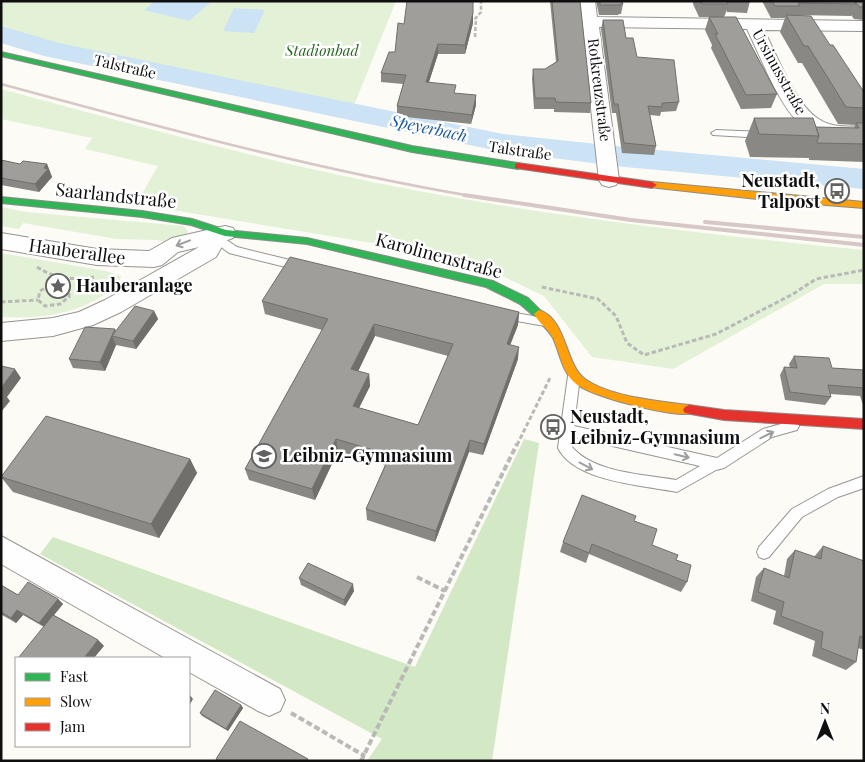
<svg xmlns="http://www.w3.org/2000/svg" width="865" height="762" font-family="'Playfair Display',serif">
  <rect width="100%" height="100%" fill="#fcfbf5"/>
  <!-- green -->
  <path fill="#e3f1d6" d="M1 1H396L353 108 43 43 1 31Z
    M1 89C138 126 274 164 413 190 562 218 713 235 864 250V284H824L673 369 592 357 544 296 496 273 372 243 136 204 158 166 85 149 92 138 1 119Z
    M1 207 26 212 184 226 188 232 181 238 168 243 158 240 117 239 23 223 19 229 1 226Z
    M1 253 106 271 121 276C120 284 113 289 107 293 75 315 39 319 1 317Z"/>
  <!-- forest -->
  <path fill="#d3e8c4" d="M524 439 539 443 492 761H367L382 739 40 554 53 537 415 667Z"/>
  <!-- water -->
  <path fill="#cce2f5" d="M155 1H212L189 21 144 10Z
    M234 8 265 10 254 33 223 31Z"/>
  <g fill="none" stroke-linecap="round" stroke-linejoin="round">
    <!-- river -->
    <path fill="#cce2f5" fill-rule="evenodd" d="M1 26 59 43 503 134 625 147 864 169V189L625 167 503 152 44 56 1 43Z"/>
    <defs>
      <path id="lane" d="M716 130 764 132 769 135 764 138 713 135 711 133Z
        M216 233 237 247 302 263 308 267 302 271 229 253 212 240 211 237 212 234Z
        M504 311 545 318 551 322 545 326 500 318 498 315 500 312Z
        M574 371 578 373 580 376 574 426 717 458 763 429 792 421 797 422 799 426 797 430 772 437 724 468 716 470 677 492C643 485 575 482 558 448L568 376 570 373ZM573 437 700 466 676 480C643 474 594 473 572 447Z
        M864 476V488L838 497 802 517 769 557 764 559 759 557 757 552 759 547 792 509 828 489Z"/>
      <path id="street" d="M579 1H595L597 17 864 21V31L764 30C777 55 796 108 822 121 834 128 850 126 864 127V139C845 138 823 138 807 129 782 115 760 55 747 29L599 27 619 180 616 185 609 187 602 185 599 180Z
        M225 226 233 228 236 233 233 238 225 241 216 257 121 312 93 325 53 336 1 341V323L53 318 79 312 105 300 199 247 178 252 162 265 154 267 97 265 1 249V233L97 249 149 251 172 238Z
        M1 536 280 689 285 700 280 711 269 716 258 711 189 672V658H165L1 564Z"/>
      <path id="fast" d="M1 52 412 146 518 163 523 166 518 169 412 152 1 56Z
        M1 197 142 211 192 219 226 230 307 238 493 281 528 298 544 314 543 317H535L520 304 486 287 307 244 225 236 191 225 142 217 1 203Z"/>
      <path id="slow" d="M652 182 864 202V208L775 201 649 187 647 185Z
        M539 310C567 319 565 365 585 379 610 397 658 401 689 405L693 407 695 410 693 413C676 419 588 396 575 383 562 372 560 353 553 338 548 329 539 323 534 314Z"/>
      <path id="jam" d="M518 163 652 182 657 185 652 188 515 168V164Z
        M689 405 724 410 864 419V429L724 420 685 413 683 410 685 407Z"/>
    </defs>
    <!-- lane casing -->
    <use href="#lane" stroke="#969593" stroke-width="2"/>
    <!-- street casing -->
    <use href="#street" stroke="#969593" stroke-width="2"/>
    <!-- fast casing -->
    <use href="#fast" stroke="#8c8c89" stroke-width="2"/>
    <!-- slow casing -->
    <use href="#slow" stroke="#8c8c89" stroke-width="2"/>
    <!-- jam casing -->
    <use href="#jam" stroke="#8c8c89" stroke-width="2"/>
    <!-- path-far2 -->
    <path stroke="#b9b9b8" stroke-width="2.5" stroke-dasharray="4 2" stroke-linecap="butt" d="M469 20H474L481 12V1
      M475 37 476 18"/>
    <!-- path-far1 -->
    <path stroke="#b9b9b8" stroke-width="3" stroke-dasharray="4.5 2.5" stroke-linecap="butt" d="M37 267C55 279 73 280 94 277
      M61 284 69 288V297L60 304 45 306 38 300 40 291 51 285Z
      M542 287 598 299 616 316 627 343 644 355 716 334 793 294 816 279 864 270
      M1 302 38 300
      M517 445 550 378"/>
    <!-- path -->
    <path stroke="#b9b9b8" stroke-width="4" stroke-dasharray="6 3" stroke-linecap="butt" d="M417 577 445 591
      M291 713 365 756
      M361 761 517 444"/>
    <!-- lane -->
    <use href="#lane" fill="#fffefe" fill-rule="evenodd"/>
    <!-- street -->
    <use href="#street" fill="#fffefe" fill-rule="evenodd"/>
    <!-- fast -->
    <use href="#fast" fill="#30b455" fill-rule="evenodd"/>
    <!-- slow -->
    <use href="#slow" fill="#ff9f0a" fill-rule="evenodd"/>
    <!-- jam -->
    <use href="#jam" fill="#e5322d" fill-rule="evenodd"/>
    <!-- rail-far1 -->
    <path stroke="#d7c7c5" stroke-width="2.5" d="M1 84C156 126 312 169 471 196"/>
    <!-- rail -->
    <path stroke="#d7c7c5" stroke-width="4" d="M464 195 631 220 864 245
      M705 222 864 237"/>
  </g>
  <!-- wall -->
  <path fill="#8a8884" fill-rule="evenodd" d="M550 1H580L591 103 590 113 554 112V109H534L532 79 533 69H545L556 62Z
    M596 1H622L623 4 621 14H619L618 15H599Z
    M693 1H750L747 13 727 12V10L724 17 777 94 771 108 741 109 711 48 712 45 705 30 709 17H699L693 4Z
    M762 1H864V20L854 19 851 15V16L796 15 830 45 864 92V162L809 160V158L750 157 745 141 754 118 816 127 854 128 855 125 838 124 802 63H798L780 32 785 18H771Z
    M603 20 626 38 637 57 679 102 676 111 661 112 660 116 650 115 656 146 654 155 622 153 616 113H612L601 29Z
    M473 23 465 54H438L429 82 456 94 476 105 471 124 397 116V106L403 84 381 82V73L395 52 404 24Z
    M1 160 20 164H47L52 177 39 192 1 185Z
    M262 301 519 312 518 325 510 344 518 359 483 455 469 452 435 542 367 520 366 509 385 465 338 451 315 500 249 480 245 469 322 330 265 314ZM375 336 448 356 418 425 359 408 370 386 369 374 358 371Z
    M154 311 158 319 136 349 116 345 105 371 73 368 69 359 115 329 116 331Z
    M794 356 832 368 864 370V408L860 396 830 394 831 397 825 405 785 400 780 375 784 367 790 368 789 364Z
    M190 459 197 473 159 538 13 492 1 477Z
    M634 521 652 545 676 560 687 582 681 592 589 554 586 563 560 552 563 542Z
    M823 546 864 561V650L858 648 856 662 846 670 812 656 815 641 773 624 776 611 751 601 756 577 764 568 784 576 787 559 795 550 814 557Z
    M299 578 354 591 345 606 301 585Z
    M1 585 18 595 58 599 63 604 54 615 98 640 104 646 44 627 23 615 16 623 2 615 1 616Z
    M241 705 243 708 228 731 202 716 200 713Z"/>
  <!-- shaded-wall -->
  <path fill="#706f6c" d="M473 13V23L465 54V45Z
    M438 44V54L426 91V82Z
    M476 95V105L471 124 472 115Z
    M47 164 52 177 39 192 35 184 44 168Z
    M154 311 158 319 136 349 133 341Z
    M519 312 518 325 506 356 507 344Z
    M374 324 375 336 353 382 351 369Z
    M112 336 116 345 105 371 100 362Z
    M519 347 518 359 483 455 484 444Z
    M15 369 21 378 7 397 10 401 1 412V388Z
    M369 374 370 386 354 418 353 406Z
    M336 439 338 451 315 500 312 489Z
    M470 440 469 452 435 542 436 531Z
    M190 459 197 473 159 538 151 524Z
    M353 584 354 591 345 606 344 600Z
    M58 599 63 604 44 627 39 623Z
    M17 610 23 615 16 623 11 618Z
    M98 640 104 646 94 658H84Z
    M189 694 193 699 189 706Z
    M241 705 243 708 228 731 226 729Z"/>
  <!-- building -->
  <path fill="#a09e9a" stroke="#706f6c" fill-rule="evenodd" d="M407 1H473V13L465 45 438 44 426 82 456 85 454 93 476 95 472 115 397 106 406 75 381 73 389 52H395L398 23 404 24Z
    M552 1H580L591 103 556 102 555 98H535L533 69H545L558 61Z
    M600 1H622L623 4H620V5H600Z
    M701 1H727L728 4H702Z
    M772 1H855L856 4 798 3 800 6H775Z
    M855 1H864V7H859Z
    M786 15 811 16 830 45H833L864 92V108L846 107 808 46H804Z
    M709 17H736L777 94 746 95 715 34H718Z
    M603 20H623L626 38H633L637 57 674 60 679 102 662 103V107L648 106 656 146 624 143 618 104H614Z
    M754 118H813L819 136 759 134Z
    M856 123H864V144L817 143V141L819 136 816 127 859 128Z
    M1 160 20 164 23 161 47 164 44 168 48 169 35 184 1 178Z
    M290 257 519 312 507 344 519 347 484 444 470 440 436 531 366 509 390 455 336 439 312 489 245 469 328 319 262 301ZM374 324 453 344 418 425 353 406 369 374 351 369Z
    M135 306 154 311 133 341 112 336Z
    M85 327 115 329 100 362 69 359Z
    M794 356 829 358 832 368 864 370V388L828 385 831 397 790 392 784 367 797 368Z
    M1 366 15 369 1 388Z
    M46 416 190 459 151 524 1 477Z
    M582 495 636 516 634 521 657 529 652 545 678 555 676 560 691 565 687 582 592 544 589 553 563 542Z
    M823 546 864 561V638L860 636 856 662 821 648 823 632 781 616 784 602 758 592 764 568 789 578 795 550 821 559Z
    M308 563 353 584 344 600 299 578Z
    M28 582 58 599 39 623 17 610 11 618 1 612V585L18 595Z
    M53 615 98 640 84 658H21L19 657Z
    M215 690 241 705 226 729 200 713Z
    M240 721 308 759 307 761H220L216 759Z"/>
  <!-- one-way arrows -->
  <defs><path id="oneway-shaft" d="M-6 0H5M1.5-3L5.5 0L1.5 3" fill="none" stroke-width="1.6" stroke-linecap="round" stroke-linejoin="round" transform="scale(1.25)"/></defs>
  <g stroke="#9f9e9e">
    <use href="#oneway-shaft" transform="translate(183 243) rotate(159)"/>
    <use href="#oneway-shaft" transform="translate(767 435) rotate(-26)"/>
    <use href="#oneway-shaft" transform="translate(682 456) rotate(13)"/>
    <use href="#oneway-shaft" transform="translate(586 466) rotate(28)"/>
  </g>
  <!-- icons -->
  <defs>
    <symbol id="bus-ring" viewBox="-11 -11 22 22"><circle r="9.5" fill="#fff" stroke="#626260" stroke-width="1.5"/><path d="M-5-6H5V4H4V6H2V4H-2V6H-4V4H-5ZM-3.5-4V0h7V-4ZM-3.5 1.2v1.5H-2V1.2ZM2 1.2v1.5H3.5V1.2Z" fill="#626260"/></symbol>
    <symbol id="sight-ring" viewBox="-11 -11 22 22"><circle r="9.5" fill="#fff" stroke="#626260" stroke-width="1.5"/><path d="M0-6L1.8-2.2L6-1.7L2.9 1.2L3.7 5.4L0 3.3L-3.7 5.4L-2.9 1.2L-6-1.7L-1.8-2.2Z" fill="#626260"/></symbol>
    <symbol id="school-ring" viewBox="-11 -11 22 22"><circle r="9.5" fill="#fff" stroke="#626260" stroke-width="1.5"/><path d="M0-5L7-2L0 1L-7-2ZM-4 1L0 2.5L4 1V4Q0 6-4 4Z" fill="#626260"/></symbol>
  </defs>
  <g fill-rule="evenodd">
    <use href="#bus-ring" x="823" y="177" width="28" height="28"/>
    <use href="#sight-ring" x="44" y="272" width="28" height="28"/>
    <use href="#bus-ring" x="539" y="413" width="28" height="28"/>
    <use href="#school-ring" x="250" y="442" width="28" height="28"/>
  </g>
  <g text-anchor="middle" stroke-width="5" stroke-linejoin="round" paint-order="stroke">
    <!-- far-park labels -->
    <g font-size="15" font-style="italic" fill="#286620" stroke="#fff">
      <text x="322" y="56">Stadionbad</text>
    </g>
    <!-- far-street labels -->
    <g font-size="15" fill="#0f0f0f" stroke="#fff">
      <text transform="translate(125 67) rotate(13)" y="5">Talstraße</text>
      <text transform="translate(779 72) rotate(61)" y="5">Ursinusstraße</text>
      <text transform="translate(599 90) rotate(83)" y="5">Rotkreuzstraße</text>
      <text transform="translate(520 151) rotate(8)" y="5">Talstraße</text>
    </g>
    <!-- far-water labels -->
    <g font-size="16" font-style="italic" fill="#1b589e" stroke="#fff">
      <text transform="translate(429 128) rotate(12)" y="6">Speyerbach</text>
    </g>
    <!-- poi labels -->
    <g font-size="18" font-weight="bold" fill="#0f0f0f" stroke="#fff" text-anchor="start">
      <text x="820" y="187" text-anchor="end">Neustadt,<tspan x="820" dy="21">Talpost</tspan></text>
      <text x="76" y="292">Hauberanlage</text>
      <text x="570" y="423">Neustadt,<tspan x="570" dy="21">Leibniz-Gymnasium</tspan></text>
      <text x="282" y="462">Leibniz-Gymnasium</text>
    </g>
    <!-- street labels -->
    <g font-size="18" fill="#0f0f0f" stroke="#fff">
      <text transform="translate(116 196) rotate(6)" y="6">Saarlandstraße</text>
      <text transform="translate(77 252) rotate(8)" y="6">Hauberallee</text>
      <text transform="translate(439 256) rotate(15)" y="6">Karolinenstraße</text>
    </g>
  </g>
  <!-- border -->
  <rect width="865" height="762" fill="none" stroke="#0f0f0f" stroke-width="5"/>
  <!-- legend -->
  <rect x="15" y="657" width="175" height="90" fill="#ffffff" stroke="#9f9f9f"/>
  <rect x="25" y="673" width="25" height="8" fill="#30b455" stroke="#9f9f9f"/>
  <text x="60" y="682" font-size="15" fill="#0f0f0f">Fast</text>
  <rect x="25" y="698" width="25" height="8" fill="#ff9f0a" stroke="#9f9f9f"/>
  <text x="60" y="707" font-size="15" fill="#0f0f0f">Slow</text>
  <rect x="25" y="723" width="25" height="8" fill="#e5322d" stroke="#9f9f9f"/>
  <text x="60" y="732" font-size="15" fill="#0f0f0f">Jam</text>
  <!-- north arrow -->
  <g transform="translate(825 722)" stroke="#ffffff" stroke-width="4" paint-order="stroke">
  <path d="M0-4L9 19L0 12L-9 19Z" fill="#0f0f0f"/>
  <text y="-8" font-size="14" font-weight="bold" text-anchor="middle" fill="#0f0f0f">N</text>
  </g>
</svg>
